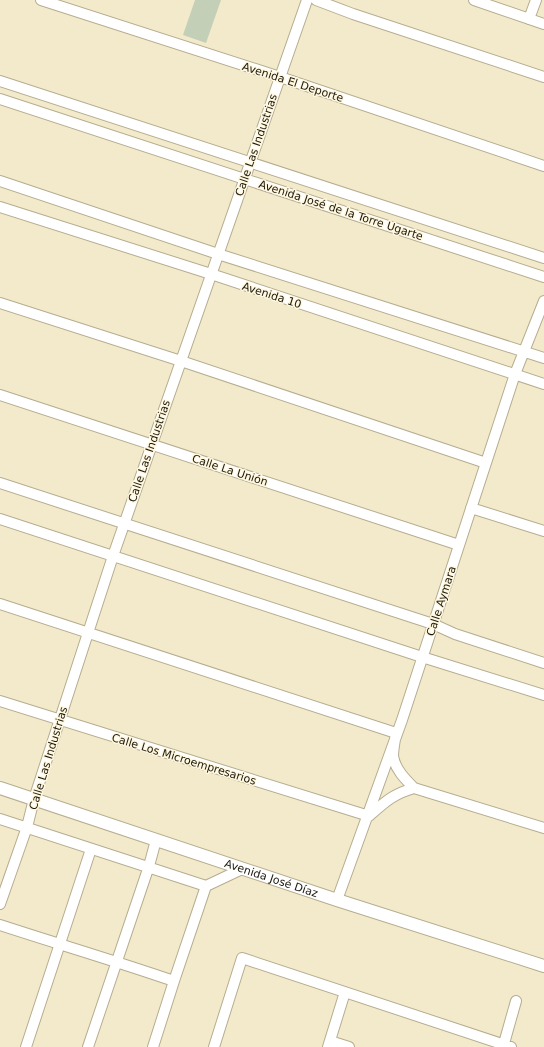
<svg xmlns="http://www.w3.org/2000/svg" width="544" height="1047" font-family="'DejaVu Sans',sans-serif">
  <rect width="100%" height="100%" fill="#f3eacb"/>
  <!-- green -->
  <path fill="#c4cfb8" d="M195 0H221L206 43 183 35Z"/>
  <g fill="none" stroke-linecap="round" stroke-linejoin="round">
    <defs>
      <path id="minor" d="M41 0 280 77 544 166
        M316 0 353 14 544 77
        M474 0 544 24
        M529 19 536 0
        M0 81 544 258
        M0 99 544 277
        M0 181 218 254 544 358
        M0 207 211 274 544 384
        M0 303 181 361 486 463
        M0 395 459 545
        M0 483 433 624 455 634 544 663
        M471 508 544 531
        M0 519 422 657 544 695
        M0 604 396 733C395 740 393 749 393 756 395 769 405 779 414 788
        M0 701 369 816C385 802 393 794 414 788L544 828
        M0 819 206 886
        M337 900 402 720 515 374 544 301
        M0 904 27 827 34 799 113 556 307 0
        M0 925C58 944 116 961 174 981
        M330 1041 349 1047
        M26 1047 91 849
        M88 1047 149 866 156 840
        M153 1047 174 981 206 886 242 869
        M214 1047 242 958 511 1047
        M328 1047 345 992
        M503 1047 516 1001"/>
      <g id="tertiary">
        <path id="s1" d="M0 788 337 900 544 966"/>
      </g>
    </defs>
    <!-- minor casing -->
    <use href="#minor" stroke="#b6ad90" stroke-width="12"/>
    <!-- tertiary casing -->
    <use href="#tertiary" stroke="#b6ad90" stroke-width="14"/>
    <!-- minor -->
    <use href="#minor" stroke="#fff" stroke-width="10"/>
    <!-- tertiary -->
    <use href="#tertiary" stroke="#fff" stroke-width="12"/>
  </g>
  <g text-anchor="middle" stroke-width="3" stroke-linejoin="round" paint-order="stroke">
    <!-- street labels -->
    <g font-size="11" fill="#1c190e" stroke="#fff7de">
      <text transform="translate(293 82) rotate(18)" y="4">Avenida El Deporte</text>
      <text transform="translate(256 145) rotate(-71)" y="4">Calle Las Industrias</text>
      <text transform="translate(341 210) rotate(18)" y="4">Avenida José de la Torre Ugarte</text>
      <text transform="translate(272 295) rotate(18)" y="4">Avenida 10</text>
      <text transform="translate(149 451) rotate(-71)" y="4">Calle Las Industrias</text>
      <text transform="translate(230 470) rotate(18)" y="4">Calle La Unión</text>
      <text transform="translate(441 601) rotate(-72)" y="4">Calle Aymara</text>
      <text transform="translate(48 758) rotate(-73)" y="4">Calle Las Industrias</text>
      <text transform="translate(184 759) rotate(17)" y="4">Calle Los Microempresarios</text>
      <text dy="4" stroke="none"><textPath href="#s1" startOffset="286">Avenida José Díaz</textPath></text>
    </g>
  </g>
</svg>
